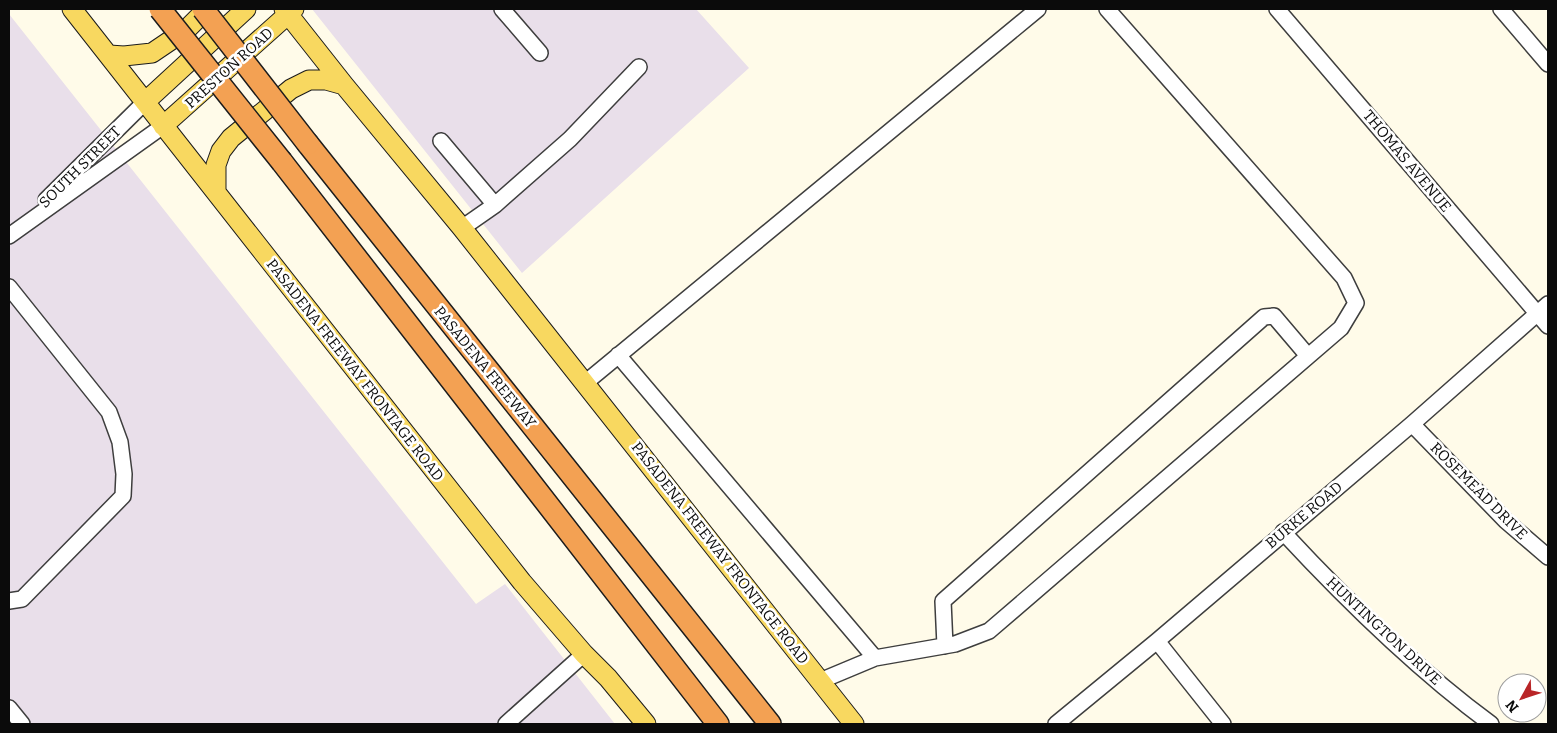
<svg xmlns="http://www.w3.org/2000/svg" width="1557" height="733" font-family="Bitter,serif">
  <rect width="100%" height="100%" fill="#fffbe9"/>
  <!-- industrial -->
  <path fill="#e9dfea" d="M312 9H696L749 68 522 273Z
    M9 14 476 604 505 584 615 724H9Z"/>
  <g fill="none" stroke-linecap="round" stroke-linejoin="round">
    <defs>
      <path id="minor" d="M502 9 540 53
        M1277 9 1548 326
        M1501 9 1548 64
        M441 141 495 205
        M46 200 145 102
        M462 228 495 205 570 139 639 67
        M9 236 163 126
        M9 287 109 412 120 442 124 474 123 496 22 599 9 601
        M618 355 875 658
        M585 383 1038 9
        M1412 424 1506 521 1548 557
        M1283 532C1347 601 1415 668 1491 724
        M1157 641 1223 724
        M945 646 943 601 1264 317 1274 316 1308 356
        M820 681 875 658 955 644 989 631 1341 328 1356 303 1344 278 1107 9
        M9 708 22 724
        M506 724 584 654
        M1056 724 1157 641 1412 424 1548 304"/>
      <path id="major" d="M72 9 522 582 584 654 608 678 646 724
        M284 9 344 85 462 228 854 724
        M109 55 124 56 152 53 186 30 207 9
        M145 102 246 9
        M163 126 294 9
        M216 192V165L221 151 231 138 291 89 309 80H326L344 85"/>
      <path id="highway" d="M308 144 770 724
        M282 162 718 724"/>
    </defs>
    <!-- minor casing -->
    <use href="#minor" stroke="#3e3e3e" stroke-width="18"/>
    <!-- major casing -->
    <use href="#major" stroke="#1c1c1c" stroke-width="21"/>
    <!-- highway casing -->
    <use href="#highway" stroke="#1c1c1c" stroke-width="24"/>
    <!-- minor -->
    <use href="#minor" stroke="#fff" stroke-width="15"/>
    <!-- major -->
    <use href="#major" stroke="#f8d860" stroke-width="19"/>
    <!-- highway -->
    <use href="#highway" stroke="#f3a153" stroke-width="21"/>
    <defs>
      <path id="highway-bridge" d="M160 9 282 162
        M203 9 308 144"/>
    </defs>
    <!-- highway-bridge casing -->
    <use href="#highway-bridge" stroke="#1c1c1c" stroke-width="24" stroke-linecap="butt"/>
    <!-- highway-bridge -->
    <use href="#highway-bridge" stroke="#f3a153" stroke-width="21"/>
  </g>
  <g text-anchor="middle" stroke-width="5" stroke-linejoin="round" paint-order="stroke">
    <!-- street labels -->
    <g font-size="15" fill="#0b0b0b" stroke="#fff">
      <text transform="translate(229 68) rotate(-42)" y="5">PRESTON ROAD</text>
      <text transform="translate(1407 161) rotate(50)" y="5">THOMAS AVENUE</text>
      <text transform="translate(80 167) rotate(-45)" y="5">SOUTH STREET</text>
      <text transform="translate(485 367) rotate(51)" y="5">PASADENA FREEWAY</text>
      <text transform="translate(355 370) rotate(52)" y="5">PASADENA FREEWAY FRONTAGE ROAD</text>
      <text transform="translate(1479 491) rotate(45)" y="5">ROSEMEAD DRIVE</text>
      <text transform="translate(1304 515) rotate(-40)" y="5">BURKE ROAD</text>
      <text transform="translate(720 553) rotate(52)" y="5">PASADENA FREEWAY FRONTAGE ROAD</text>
      <text transform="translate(1384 631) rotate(43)" y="5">HUNTINGTON DRIVE</text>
    </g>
  </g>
  <!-- border -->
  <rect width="1557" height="733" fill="none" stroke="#0b0b0b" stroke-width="20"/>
  <!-- north arrow -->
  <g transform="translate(1522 698) rotate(230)"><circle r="24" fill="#ffffff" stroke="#9d9d9d"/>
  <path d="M0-4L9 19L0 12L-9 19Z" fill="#b92527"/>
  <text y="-8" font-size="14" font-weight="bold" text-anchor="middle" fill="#0b0b0b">N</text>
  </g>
</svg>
